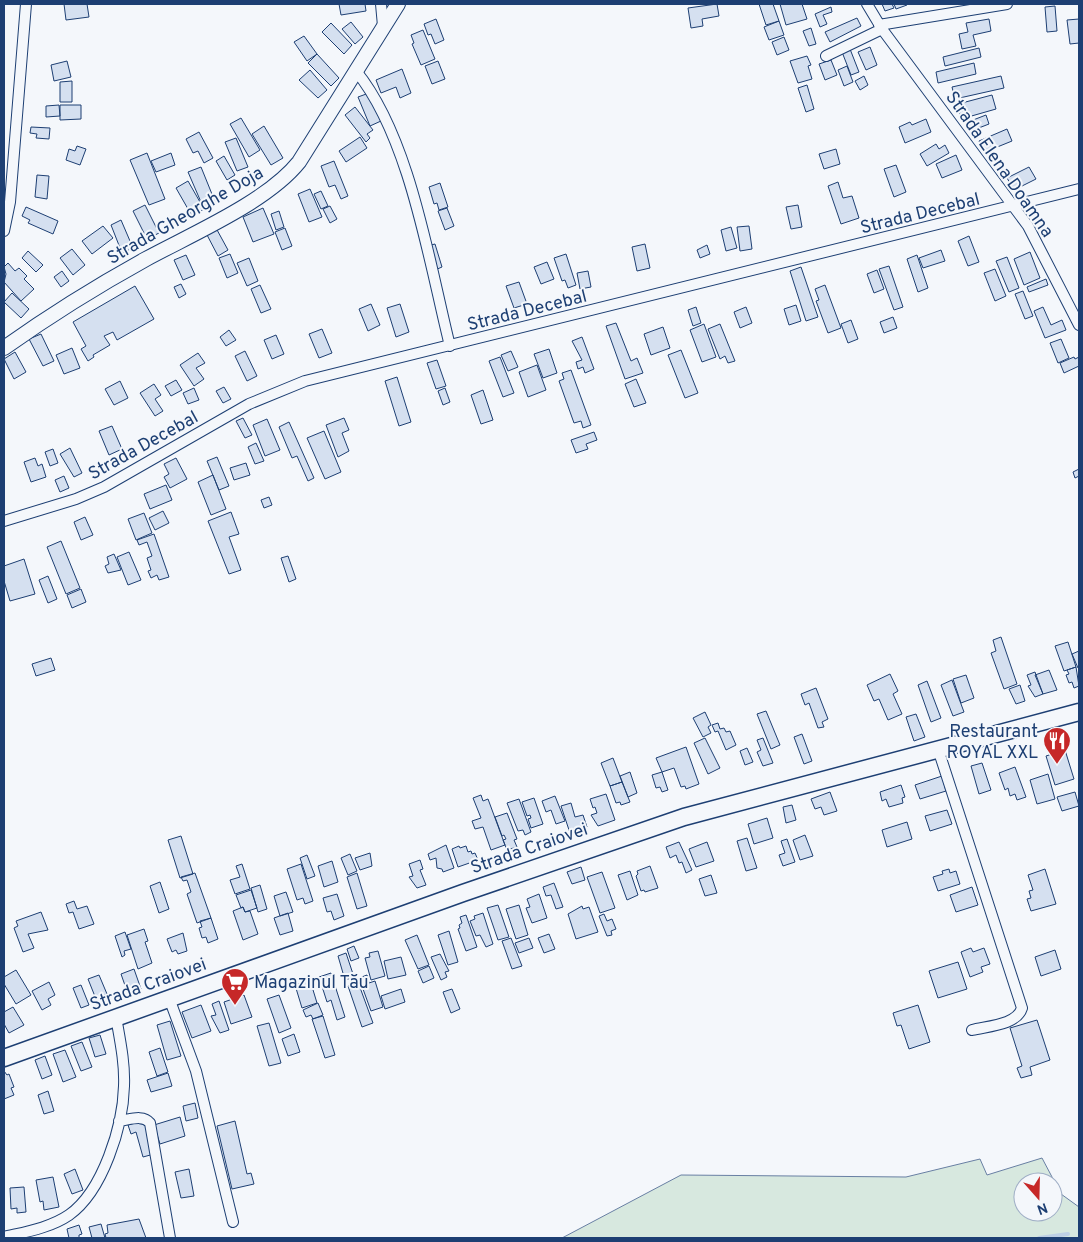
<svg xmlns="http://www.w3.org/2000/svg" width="1083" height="1242" font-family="Overpass,sans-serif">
  <rect width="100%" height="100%" fill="#f4f7fb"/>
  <!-- green -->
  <path fill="#d7e8df" stroke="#687fa3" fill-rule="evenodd" d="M1042 1158 1061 1194 1079 1207V1238H562L681 1175 906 1177 980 1159 987 1175ZM1023 1182H1053V1212H1023Z"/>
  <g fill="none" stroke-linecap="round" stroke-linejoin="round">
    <!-- stream -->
    <path stroke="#bed0e5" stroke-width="4" d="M1039 1238 1068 1234"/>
  </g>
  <!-- building -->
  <path fill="#d5e0f0" stroke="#1d3f73" d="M64 4H87L89 17 66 20Z
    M339 4H365L366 11 341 15Z
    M717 4 719 16 702 19 703 26 691 28 688 8Z
    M759 4H773L779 21 766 25Z
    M780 4H802L807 19 786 25Z
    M882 4H892L894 8 885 11Z
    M894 4H906L907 5 896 9Z
    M1055 6 1057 31 1047 32 1045 7Z
    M831 7 832 12 823 15 827 24 820 27 815 14Z
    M857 18 861 26 830 42 825 32Z
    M436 19 444 40 435 44 431 34 428 35 424 24Z
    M989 19 991 31 973 35 976 46 962 49 959 34 968 32 966 23Z
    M1079 19V43L1070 44 1067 20Z
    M779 21 784 35 769 40 764 27Z
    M351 22 363 37 355 44 342 29Z
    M331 23 352 45 344 54 322 32Z
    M811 28 816 44 809 46 803 31Z
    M423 30 435 59 421 65 412 44 414 43 411 35Z
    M304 36 317 54 307 61 294 42Z
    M784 37 789 50 777 55 772 42Z
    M870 47 877 65 866 70 858 52Z
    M979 48 981 57 945 66 943 57Z
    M850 49 859 72 851 75 842 52Z
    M317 54 339 78 331 86 308 63Z
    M807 56 811 65 808 66 812 79 798 83 790 61Z
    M831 60 837 75 825 80 819 64Z
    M67 61 71 77 54 81 51 65Z
    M438 61 445 79 432 84 425 66Z
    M974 63 976 74 938 83 936 72Z
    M847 66 853 82 844 86 838 70Z
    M402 69 411 93 400 98 396 87 381 93 376 80Z
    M310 70 327 90 318 98 299 80Z
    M864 76 868 85 860 90 855 81Z
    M1001 76 1004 88 955 99 952 87Z
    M72 81V102H60V82Z
    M807 85 814 109 806 112 798 88Z
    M369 93 381 121 370 126 358 97Z
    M992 95 996 109 961 119 958 104Z
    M59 105 60 116 46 117V106Z
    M60 105H81V119L60 120Z
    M355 107 373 130 367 134 370 138 366 142 345 115Z
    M986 115 989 124 971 131 968 122Z
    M241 118 260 150 249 157 230 124Z
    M926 119 931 132 905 143 899 127 910 122 912 125Z
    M264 126 283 158 271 165 252 134Z
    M31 127 50 128 49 139 36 138 37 134 30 133Z
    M1007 129 1012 141 985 152 979 141Z
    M199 132 213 158 204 163 198 151 193 153 186 139Z
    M360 137 367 148 346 162 339 151Z
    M236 138 248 167 237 171 225 142Z
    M936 144 939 149 945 145 949 153 927 166 920 154Z
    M77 146 86 149 80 165 66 160 69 149 75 151Z
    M836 149 840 164 824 169 819 154Z
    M147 153 165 199 149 205 130 160Z
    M171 153 175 165 156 172 151 161Z
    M956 155 962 170 942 178 936 164Z
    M224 156 235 175 227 180 216 161Z
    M334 161 348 196 341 199 335 185 329 187 321 166Z
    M896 165 906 192 894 197 884 169Z
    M201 167 216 204 204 209 188 172Z
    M1029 167 1036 179 1014 190 1007 178Z
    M37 175 49 176 47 199 35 197Z
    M188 181 204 209 192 216 176 188Z
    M838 182 843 198 852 196 859 218 841 224 828 186Z
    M440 183 448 207 439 210 437 203 434 204 429 187Z
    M310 189 322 217 309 222 298 194Z
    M321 191 328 206 321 209 314 194Z
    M145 205 159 233 147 239 133 211Z
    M798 205 802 227 791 229 786 207Z
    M330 206 337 219 330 223 323 209Z
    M26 207 58 221 53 234 28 223 30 220 22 216Z
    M263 208 274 234 253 242 243 217Z
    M447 208 454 226 445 230 438 211Z
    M279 211 284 227 276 230 271 214Z
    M121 220 133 248 122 253 111 225Z
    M103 226 113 238 92 254 82 241Z
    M749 226 752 249 740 251 737 227Z
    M731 227 737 248 726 251 721 230Z
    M216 228 228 250 218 256 206 233Z
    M285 228 292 246 282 250 275 232Z
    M969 236 979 262 968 266 958 241Z
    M435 244 442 267 435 270 427 246Z
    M645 244 650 268 637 271 632 247Z
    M707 245 710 254 700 258 697 250Z
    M72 249 85 265 73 275 60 258Z
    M941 250 945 261 923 268 919 258Z
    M28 251 43 265 36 272 22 258Z
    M1030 252 1040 278 1024 285 1014 259Z
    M230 254 238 273 227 278 219 258Z
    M566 254 576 285 568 288 565 280 562 281 554 258Z
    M186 255 195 275 183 280 174 260Z
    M917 255 928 288 918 292 907 259Z
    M1007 257 1019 288 1009 292 996 261Z
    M249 258 258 281 247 286 237 263Z
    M547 262 554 279 541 284 534 267Z
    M8 263 15 271 19 268 27 276 24 279 34 289 21 301 4 282 6 274 4 267Z
    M889 266 903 307 894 310 879 269Z
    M801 267 818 317 806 321 790 271Z
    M995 269 1006 296 995 301 984 273Z
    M877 270 884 289 874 293 867 274Z
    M62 271 69 281 61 287 54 277Z
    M588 271 591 287 580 289 577 273Z
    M1046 279 1048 285 1029 292 1027 287Z
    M519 282 527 304 514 308 506 286Z
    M181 284 186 294 179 298 174 287Z
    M260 285 271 309 261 313 251 289Z
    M825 285 841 328 828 333 816 301 819 300 815 289Z
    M135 286 154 319 117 340 113 332 104 336 110 345 93 355 94 357 88 361 81 349 86 346 73 322Z
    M1023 291 1033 316 1025 319 1015 294Z
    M12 293 29 309 21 318 4 302Z
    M371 304 380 325 368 331 359 309Z
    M400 304 409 332 396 337 387 308Z
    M796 305 801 321 789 325 784 309Z
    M696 307 701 323 693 326 688 310Z
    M746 307 752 323 740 328 734 312Z
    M1043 307 1051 325 1062 320 1066 330 1045 338 1034 311Z
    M893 317 897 328 884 333 880 322Z
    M851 320 858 339 848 343 841 324Z
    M616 323 631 361 637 358 643 373 625 379 606 326Z
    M704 324 716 357 702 362 690 330Z
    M720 324 735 361 728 363 725 356 720 359 708 329Z
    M663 327 670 348 651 355 644 334Z
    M322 329 332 353 319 358 309 334Z
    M229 330 236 340 226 346 220 337Z
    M41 334 54 361 43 366 29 339Z
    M276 335 284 354 272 359 264 340Z
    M582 337 594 369 585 373 583 367 578 369 576 362 582 360 572 341Z
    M1061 339 1069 358 1058 363 1050 343Z
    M72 348 80 368 64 374 56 355Z
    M549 349 557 373 543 378 534 354Z
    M681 350 698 393 685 398 668 355Z
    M245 351 257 376 247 381 235 356Z
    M511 351 518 367 508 371 501 355Z
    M15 352 26 372 14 379 4 359Z
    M198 353 205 363 196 368 204 379 194 386 180 365Z
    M500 357 514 393 503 397 489 361Z
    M1074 357 1075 359 1079 357V366L1064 373 1060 363Z
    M437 360 446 386 436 389 427 363Z
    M537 365 546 390 528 397 519 372Z
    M571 370 591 425 583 428 581 421 574 423 559 381 564 379 562 373Z
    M397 377 411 422 399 426 385 381Z
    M636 379 646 403 634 407 625 384Z
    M176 380 182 390 171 396 165 386Z
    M120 381 128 398 114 405 105 389Z
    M154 384 161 395 155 399 163 411 155 416 140 393Z
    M224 387 231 399 223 403 216 391Z
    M194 388 199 400 188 404 183 393Z
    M445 388 450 402 443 405 438 391Z
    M483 390 493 420 481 424 471 395Z
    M243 418 252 435 245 438 236 421Z
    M344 418 349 430 342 433 349 451 338 457 326 425Z
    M267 419 280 450 265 456 253 425Z
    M289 422 314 478 308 481 297 456 292 458 279 427Z
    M112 426 122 449 109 455 99 431Z
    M324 431 341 472 325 479 307 438Z
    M594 432 597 440 586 444 588 449 576 453 571 440Z
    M256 443 264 461 255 464 248 447Z
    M70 448 82 473 74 477 60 454Z
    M53 449 58 463 50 466 45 452Z
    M217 457 229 486 219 490 207 461Z
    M35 458 38 466 42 464 46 477 31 482 24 462Z
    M176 458 187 479 170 488 164 477 169 474 164 464Z
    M246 463 250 475 234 480 230 468Z
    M1079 469V476L1075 478 1073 472Z
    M213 475 226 509 211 515 198 482Z
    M64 476 69 488 60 492 55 480Z
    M166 485 172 500 150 509 144 494Z
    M269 497 272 505 264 508 261 500Z
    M163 511 169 523 155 530 149 518Z
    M231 512 239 534 229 537 241 570 229 574 208 521Z
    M144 513 152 533 136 540 128 519Z
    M85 517 93 535 81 540 74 522Z
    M154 534 169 577 159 580 157 575 151 578 148 571 151 570 147 558 152 556 147 542 139 545 137 540Z
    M61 541 80 588 66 594 47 547Z
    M129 552 141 580 128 585 117 557Z
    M114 554 121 570 108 573 105 566 109 564 107 557Z
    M288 556 296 579 289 582 281 558Z
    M24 559 35 594 10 601 4 581V566Z
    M48 576 57 599 48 603 39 580Z
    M81 589 86 602 72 608 67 595Z
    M1001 637 1017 684 1004 689 991 653 996 651 993 640Z
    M1068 642 1076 667 1064 671 1055 646Z
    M1079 651V667L1078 668 1072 654Z
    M51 658 55 670 36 676 32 664Z
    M1076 667 1079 686 1074 688 1072 682 1069 683 1066 675 1069 674 1067 670Z
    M1049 670 1057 690 1043 694 1035 675Z
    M1035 672 1043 694 1035 697 1028 686 1031 685 1027 675Z
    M890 674 898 691 893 694 902 714 888 720 879 699 874 701 867 685Z
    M966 675 974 698 961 703 953 679Z
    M952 680 964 712 953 716 941 685Z
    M927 681 941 718 931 722 918 685Z
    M1020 685 1025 701 1016 704 1009 689Z
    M816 688 828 719 822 722 824 727 818 728 809 703 805 705 801 694Z
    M766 711 780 745 771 749 757 714Z
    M705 712 711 725 708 727 711 733 703 737 693 718Z
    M916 714 925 737 914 741 906 717Z
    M718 723 720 729 724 728 726 732 730 731 736 745 726 750 718 731 715 732 712 725Z
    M802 734 812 761 804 764 794 737Z
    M705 738 720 768 708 774 694 743Z
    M763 738 773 763 763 766 757 752 761 750 757 740Z
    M686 747 699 784 686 789 685 786 681 787 674 768 662 772 656 758Z
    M747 748 753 762 745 765 740 751Z
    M1065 750 1074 779 1055 785 1046 756Z
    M613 758 622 782 610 786 601 763Z
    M982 763 991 790 979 794 971 766Z
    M1015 767 1026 797 1017 800 1015 794 1010 796 1008 788 1005 790 999 773Z
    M630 772 637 793 628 797 620 776Z
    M662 772 668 790 662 792 660 787 656 788 652 775Z
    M1048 774 1055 799 1037 804 1030 780Z
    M942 776 946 791 920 799 915 785Z
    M622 782 630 802 621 805 620 802 616 803 610 786Z
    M901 785 905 797 902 798 903 803 889 807 886 799 882 801 880 792Z
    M830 792 837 811 824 815 821 807 815 809 811 799Z
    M1075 792 1079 806 1062 811 1057 797Z
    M606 794 615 820 598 826 591 815 597 813 595 807 593 808 590 799Z
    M481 795 483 801 488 799 505 845 491 850 483 827 475 829 472 821 481 818 473 798Z
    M555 796 565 821 556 824 551 810 546 812 542 801Z
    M534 798 543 824 531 828 528 819 531 818 530 815 527 816 522 802Z
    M519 799 531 832 525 835 523 830 518 831 507 803Z
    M571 803 575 817 583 815 587 827 570 833 561 806Z
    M792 805 796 820 786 823 783 807Z
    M947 810 952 824 930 831 925 816Z
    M507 813 517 839 514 840 517 847 507 850 503 840 506 839 504 835 502 836 495 817Z
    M767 818 773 838 754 844 748 824Z
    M907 822 912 839 887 847 882 830Z
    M805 835 813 856 800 860 793 840Z
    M181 836 193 874 180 878 168 840Z
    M747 838 757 868 746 871 737 841Z
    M787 839 795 862 783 866 779 855 785 853 781 841Z
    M679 842 692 870 686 873 682 862 679 863 676 855 670 858 666 847Z
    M707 842 714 861 696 867 689 849Z
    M446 845 454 868 443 872 442 869 437 868 436 858 430 860 428 854Z
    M459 846 460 848 466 846 468 852 471 851 472 854 475 853 478 860 458 867 452 849Z
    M370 853 372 866 360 870 355 858Z
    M350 854 357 871 348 875 341 858Z
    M307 855 315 876 307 879 300 858Z
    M420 860 423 869 420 870 426 885 417 888 409 877 413 876 409 864Z
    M332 861 338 882 324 887 318 866Z
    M242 864 250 889 235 894 230 880 240 877 236 866Z
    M301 864 313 901 305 904 303 898 297 900 287 869Z
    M650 866 658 888 645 892 644 890 641 891 636 876 638 874 637 871Z
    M581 867 585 880 572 884 567 872Z
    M949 869 950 873 956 871 960 884 938 891 933 877 943 874 942 871Z
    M1045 869 1056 904 1031 911 1027 899 1031 898 1029 891 1033 890 1028 875Z
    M630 871 638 895 627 900 618 875Z
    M602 872 615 908 600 913 587 877Z
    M195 873 211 918 197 923 187 894 191 892 187 880 183 881 181 877Z
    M357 873 367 906 357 909 347 877Z
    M711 875 717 893 705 896 699 879Z
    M160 882 169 909 159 913 150 886Z
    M554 883 563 907 556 909 551 895 546 896 543 887Z
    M260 885 267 909 258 912 251 888Z
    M972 887 978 905 956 912 950 895Z
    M251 890 257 908 245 912 243 907 241 908 236 895Z
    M286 892 293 912 280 916 274 896Z
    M337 894 344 916 334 920 331 911 327 912 323 898Z
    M539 894 547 918 532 923 526 908 530 907 527 899Z
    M74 901 77 909 87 906 94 924 79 929 73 912 69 913 66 904Z
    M498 905 509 937 498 940 487 908Z
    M519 905 528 935 516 939 506 909Z
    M582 906 583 909 589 907 598 932 576 939 568 914Z
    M243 907 245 912 250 911 258 934 243 940 233 911Z
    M41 912 48 930 28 934 34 948 23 952 14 928 18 926 16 921Z
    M288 913 293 931 280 935 274 918Z
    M483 913 493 944 486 947 480 935 476 936 470 921 475 919 474 916Z
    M604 914 607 921 612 919 616 929 611 931 612 935 607 936 599 916Z
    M466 915 477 947 466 951 458 929 460 928 459 925 462 923 460 917Z
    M211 918 218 939 208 943 206 937 202 938 199 928 202 927 200 921Z
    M144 929 148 941 145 942 152 963 138 969 127 935Z
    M449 931 458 962 448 965 438 935Z
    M125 932 131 949 124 951 125 955 122 957 115 936Z
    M183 933 187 951 178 954 176 950 172 952 167 939Z
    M549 934 555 949 544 953 538 938Z
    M417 935 429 965 418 969 405 940Z
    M511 938 522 966 512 969 502 941Z
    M529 938 533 948 519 953 515 943Z
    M354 946 359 958 351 961 347 949Z
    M971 948 973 952 984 948 990 964 981 967 983 972 970 977 961 952Z
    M1055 950 1061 969 1041 976 1035 957Z
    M378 951 385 976 371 980 365 958 370 957 369 953Z
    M346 953 354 977 345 980 338 956Z
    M440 954 449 971 445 972 447 977 441 980 431 957Z
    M401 957 406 975 388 979 384 961Z
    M958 962 967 989 938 998 929 971Z
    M429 966 434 978 423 983 418 971Z
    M134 969 141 989 128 994 121 974Z
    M16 970 31 995 16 1004 4 984V977Z
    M331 973 345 1017 337 1020 331 1000 327 1002 319 977Z
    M99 975 107 994 96 999 88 979Z
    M367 975 369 983 375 981 383 1007 371 1011 359 978Z
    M310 980 317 1003 302 1008 295 985Z
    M49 982 55 995 48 999 51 1005 42 1010 32 991Z
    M358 982 373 1023 362 1027 348 986Z
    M81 985 89 1005 81 1008 73 988Z
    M401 989 405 1002 385 1009 381 996Z
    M452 989 460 1009 451 1013 443 992Z
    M244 995 252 1017 231 1024 224 1002Z
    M279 995 291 1028 279 1033 267 999Z
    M219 1001 229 1030 220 1033 211 1016 216 1015 212 1004Z
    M318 1003 323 1015 313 1019 311 1015 306 1017 303 1010Z
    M201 1005 211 1031 192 1038 182 1012Z
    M918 1005 930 1042 909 1049 901 1025 897 1026 893 1013Z
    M13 1007 24 1025 9 1033 4 1024V1012Z
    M323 1016 335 1055 325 1058 312 1019Z
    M1037 1020 1050 1060 1030 1067 1032 1075 1021 1078 1017 1068 1022 1066 1010 1028Z
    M170 1021 181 1056 167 1060 157 1025Z
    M269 1023 281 1063 269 1066 257 1026Z
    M294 1034 300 1052 288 1056 282 1039Z
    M100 1035 106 1054 95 1057 89 1038Z
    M82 1042 92 1067 81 1071 71 1046Z
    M160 1048 168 1072 157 1076 149 1052Z
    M65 1050 76 1077 63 1082 53 1054Z
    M45 1056 52 1075 42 1079 35 1060Z
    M4 1071 7 1075 9 1074 14 1087 11 1088 14 1095 4 1099Z
    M168 1073 172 1086 151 1092 147 1080Z
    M48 1091 54 1111 44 1114 38 1095Z
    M195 1103 198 1118 186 1121 183 1106Z
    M180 1117 185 1136 160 1144 154 1125Z
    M145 1120 154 1154 143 1157 136 1132 131 1134 128 1125Z
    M235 1121 247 1174 251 1173 254 1184 232 1189 217 1126Z
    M75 1169 83 1190 72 1194 64 1174Z
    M189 1169 194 1196 181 1198 175 1172Z
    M53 1177 59 1207 44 1210 43 1201 40 1202 36 1180Z
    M24 1187 26 1212 17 1213V1208L11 1209 10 1188Z
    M139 1219 146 1238H106L105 1234 108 1233 107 1225Z
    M101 1224 105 1238H92L89 1227Z
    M79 1225 82 1234 79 1235V1238H69L67 1229Z"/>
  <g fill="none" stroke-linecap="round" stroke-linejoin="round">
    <defs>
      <path id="minor" d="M381 4 383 26
        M867 4 882 29 1028 226 1079 325
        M879 25 1007 4
        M826 56 882 29
        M356 71C410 137 429 262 450 346
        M4 231 10 202 26 4
        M4 521 76 499 104 487 249 404 305 381 1079 189
        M938 749 1022 1008C1017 1025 988 1026 972 1030
        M169 998 196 1071 233 1222
        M119 1121C129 1120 143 1114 150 1123L170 1238
        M4 1237C25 1232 50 1228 69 1215 103 1191 123 1126 124 1086 125 1063 120 1040 116 1017"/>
      <path id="tertiary" d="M4 348C49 316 97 286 146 259 192 234 267 202 299 162L398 4"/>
      <path id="primary" d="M4 1058 463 893 684 817 1079 712"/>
    </defs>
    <!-- minor casing -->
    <use href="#minor" stroke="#1d3f73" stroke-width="12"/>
    <!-- tertiary casing -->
    <use href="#tertiary" stroke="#1d3f73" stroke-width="16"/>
    <!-- primary casing -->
    <use href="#primary" stroke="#1d3f73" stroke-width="19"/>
    <!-- minor -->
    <use href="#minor" stroke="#f4f7fb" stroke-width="10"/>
    <!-- tertiary -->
    <use href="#tertiary" stroke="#f4f7fb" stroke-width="14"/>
    <!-- primary -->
    <use href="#primary" stroke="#f4f7fb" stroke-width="16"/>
  </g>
  <!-- icons -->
  <defs>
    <symbol id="restaurant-pin" viewBox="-11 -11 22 30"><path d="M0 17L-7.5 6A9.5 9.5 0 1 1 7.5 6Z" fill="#c62828" stroke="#f4f7fb"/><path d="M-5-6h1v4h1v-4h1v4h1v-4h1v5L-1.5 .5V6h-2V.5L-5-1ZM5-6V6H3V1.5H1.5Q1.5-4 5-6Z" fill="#fff"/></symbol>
    <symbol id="supermarket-pin" viewBox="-11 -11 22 30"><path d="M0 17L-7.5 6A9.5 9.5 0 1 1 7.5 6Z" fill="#c62828" stroke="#f4f7fb"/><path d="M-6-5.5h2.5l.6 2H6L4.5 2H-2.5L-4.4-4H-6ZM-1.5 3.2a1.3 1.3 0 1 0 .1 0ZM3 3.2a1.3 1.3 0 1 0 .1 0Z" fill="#fff"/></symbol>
  </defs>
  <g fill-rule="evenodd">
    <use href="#restaurant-pin" x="1041" y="725" width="32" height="43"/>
    <use href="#supermarket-pin" x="219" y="966" width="32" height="43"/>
  </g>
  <g text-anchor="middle" stroke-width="4" stroke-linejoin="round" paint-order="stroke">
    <!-- street labels -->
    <g font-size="18" fill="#1d3f73" stroke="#f4f7fb">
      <text transform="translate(1000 164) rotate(55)" y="6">Strada Elena Doamna</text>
      <text transform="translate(920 213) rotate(-14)" y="6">Strada Decebal</text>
      <text transform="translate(185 215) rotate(-30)" y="6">Strada Gheorghe Doja</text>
      <text transform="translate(527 310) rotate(-14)" y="6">Strada Decebal</text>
      <text transform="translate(143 445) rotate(-29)" y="6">Strada Decebal</text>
      <text transform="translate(529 848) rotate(-19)" y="6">Strada Craiovei</text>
      <text transform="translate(148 984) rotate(-20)" y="6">Strada Craiovei</text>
    </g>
    <!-- poi labels -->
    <g font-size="18" fill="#1d3f73" stroke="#f4f7fb" text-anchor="end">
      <text x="1038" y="737">Restaurant<tspan x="1038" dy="21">ROYAL XXL</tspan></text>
      <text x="254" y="988" text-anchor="start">Magazinul Tău</text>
    </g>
  </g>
  <!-- border -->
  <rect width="1083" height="1242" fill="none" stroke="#1d3f73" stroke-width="10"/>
  <!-- north arrow -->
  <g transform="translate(1038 1197) rotate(160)"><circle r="24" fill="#f4f7fb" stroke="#9eadc5"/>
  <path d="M0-4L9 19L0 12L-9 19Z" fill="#c62828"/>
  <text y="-8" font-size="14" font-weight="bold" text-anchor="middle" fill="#1d3f73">N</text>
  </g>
</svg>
